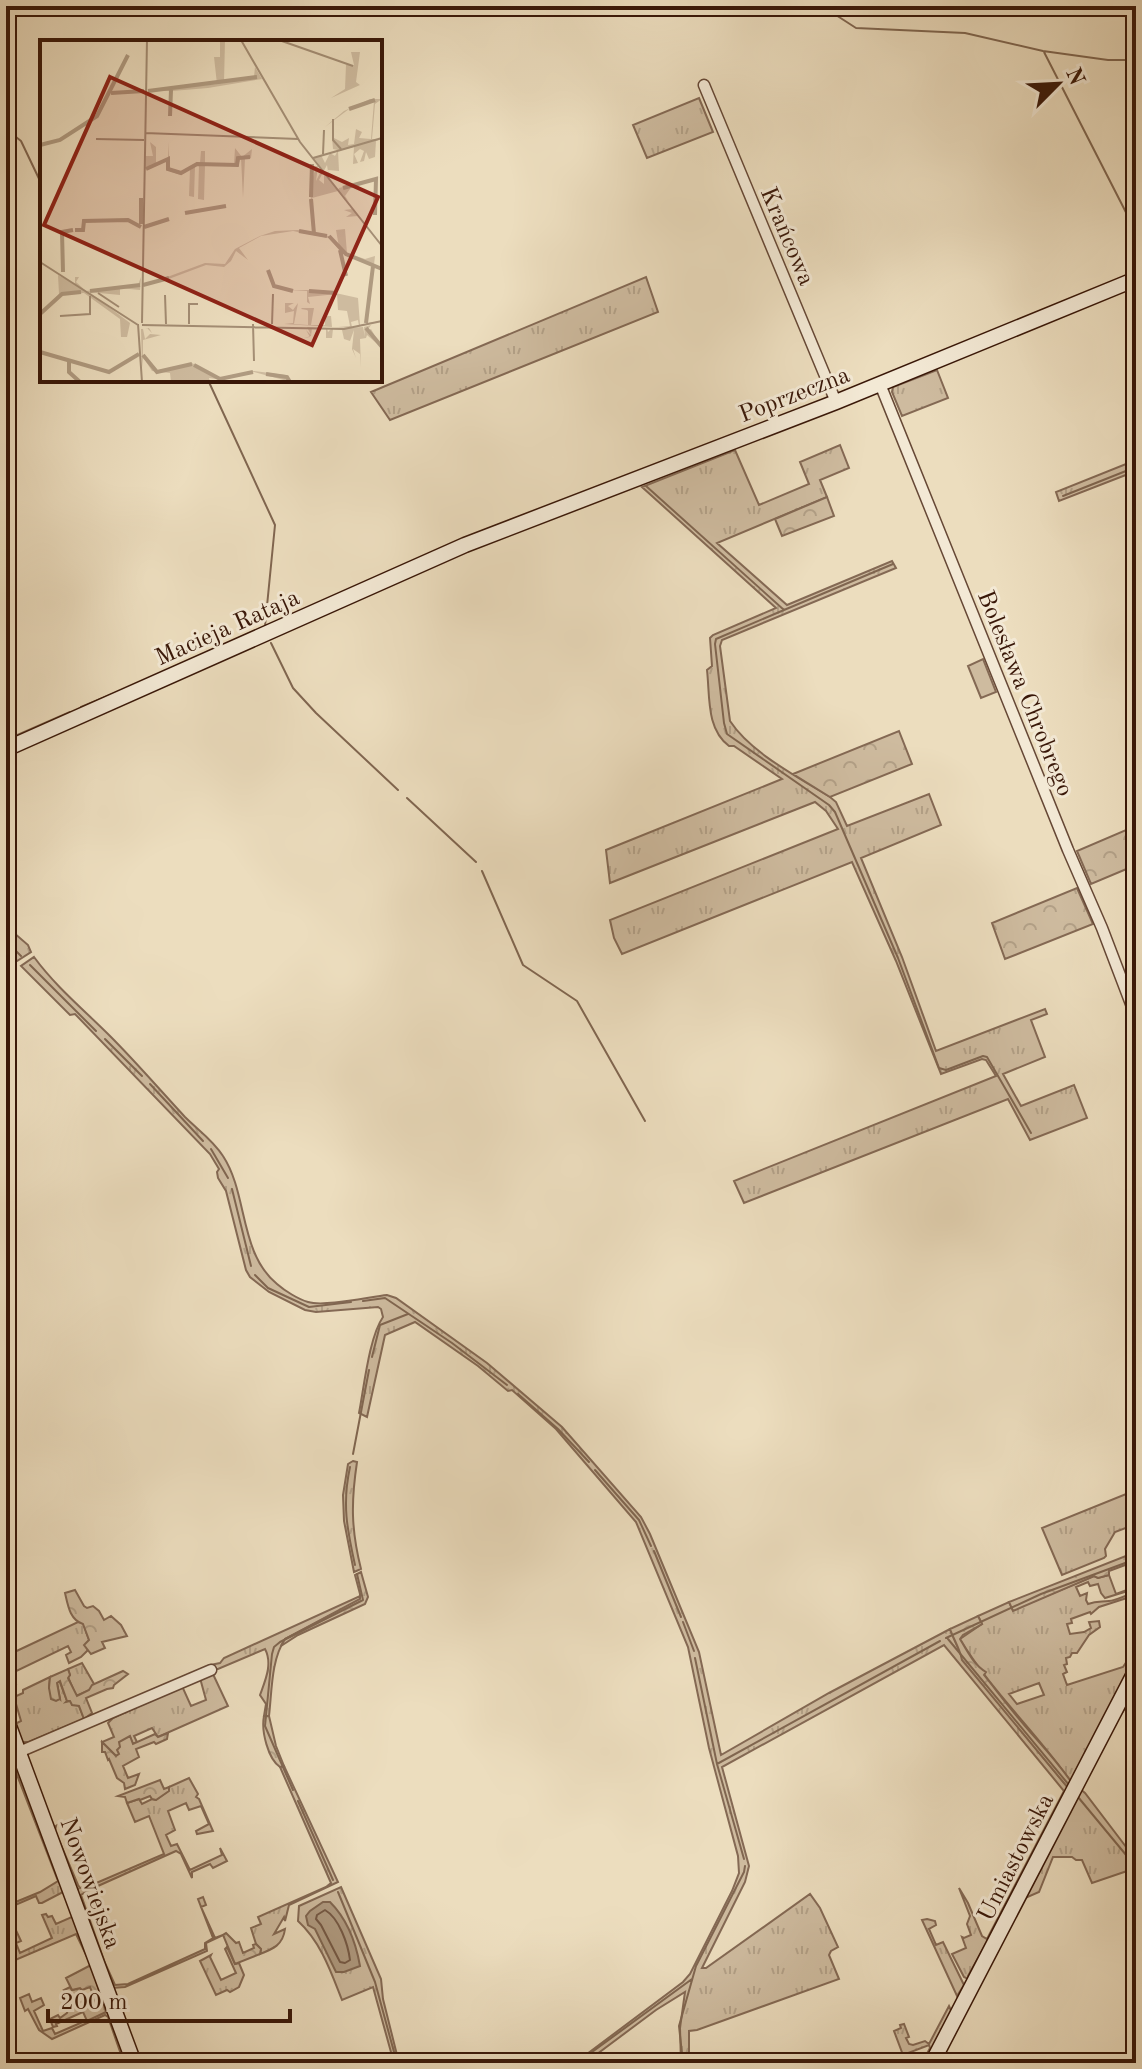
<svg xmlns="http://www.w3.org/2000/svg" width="1142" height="2069" font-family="'Old Standard TT',serif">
  <defs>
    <pattern id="grass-tufts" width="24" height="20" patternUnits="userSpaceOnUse" patternTransform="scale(2)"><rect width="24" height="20" fill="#cebb9f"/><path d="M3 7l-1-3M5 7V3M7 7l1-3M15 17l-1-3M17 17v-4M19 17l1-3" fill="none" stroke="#b2a087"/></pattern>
    <pattern id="forest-crowns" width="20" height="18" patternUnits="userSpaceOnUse" patternTransform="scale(2)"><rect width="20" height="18" fill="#cebb9f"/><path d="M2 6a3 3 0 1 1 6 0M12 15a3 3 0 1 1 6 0" fill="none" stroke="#b2a087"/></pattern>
  </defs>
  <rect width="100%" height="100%" fill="#ecddbe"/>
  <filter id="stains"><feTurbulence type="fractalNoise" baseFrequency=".0025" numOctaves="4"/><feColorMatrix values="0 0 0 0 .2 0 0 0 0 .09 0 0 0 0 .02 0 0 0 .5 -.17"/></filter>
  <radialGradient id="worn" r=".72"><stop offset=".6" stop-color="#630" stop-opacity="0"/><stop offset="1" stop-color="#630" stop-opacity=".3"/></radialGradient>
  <!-- grass -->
  <path fill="url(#grass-tufts)" stroke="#846954" stroke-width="2" fill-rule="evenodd" d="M699 98 713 132 647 158 633 125Z
    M646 277 658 312 390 420 371 392Z
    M937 370 948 398 902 416 892 392 893 387Z
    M840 445 849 468 820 480 827 497 717 543 787 605 892 561 896 568 722 640 720 646 730 721C751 753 798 777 830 797L836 802 847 826 929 794 941 825 861 858 902 957 936 1051 1045 1009 1047 1014 1031 1020 1045 1057 1003 1074 1021 1106 1074 1085 1087 1118 1030 1140 1008 1099 744 1203 734 1181 996 1076 986 1060 982 1059 941 1074 896 961 852 862 622 954 614 938 610 920 838 829 826 811 815 802 610 883 606 850 782 779 734 746H729C706 729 710 696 707 670L712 666 710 638 713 635 776 608 642 487 735 450 759 505 809 484 800 462Z
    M1136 460V471L1059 501 1056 492Z
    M983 659 996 692 981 698 968 666Z
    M6 926 28 945 31 952 17 961 6 952Z
    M34 957C56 987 84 1010 110 1036 136 1062 160 1090 185 1117 198 1130 213 1140 223 1156 248 1194 239 1253 277 1284 285 1291 298 1299 308 1302 324 1307 369 1297 387 1295L396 1298 487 1363 562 1427 641 1517 650 1534 699 1652 721 1755 829 1693 950 1629C954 1641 959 1648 963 1660L1069 1789 968 1979 964 1977 952 1954 966 1948 962 1937 964 1938 971 1935 967 1924 970 1916 959 1888 968 1903 982 1936 987 1939 1064 1791 944 1645 722 1767 749 1866 745 1882 702 1968H706L810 1894 820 1908 838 1947 831 1951 829 1955 839 1979 697 2030 689 2031V2063H681L680 2028 685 1992 656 2010 585 2063H575L683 1982 690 1974 732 1891 739 1873 738 1856 709 1748 688 1647 636 1522 556 1429 512 1390 508 1391 478 1366 415 1322 385 1335 367 1417 359 1413C364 1388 369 1337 383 1317L381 1309 378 1307 316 1312 305 1310 269 1292 250 1277 246 1270 226 1191 218 1178 217 1172 219 1169 210 1154 75 1014 70 1015 21 966Z
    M353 1461 357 1462C351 1502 351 1529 361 1569L354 1572 344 1521 343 1495 348 1464Z
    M1136 1490V1524L1115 1532 1105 1549 1106 1556 1104 1558 1062 1575 1042 1528Z
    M1109 1575 1116 1594 1127 1590V1588L1136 1589V1591L1131 1590 1105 1598 1101 1593 1098 1584 1090 1586 1088 1582 1076 1587 1080 1596 1087 1593 1086 1600 1088 1604C1097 1601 1100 1602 1109 1601 1119 1600 1125 1594 1136 1594V1597L1133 1596 1099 1607 1091 1614 1090 1612 1071 1619 1072 1623 1067 1624 1070 1634 1084 1632 1091 1628 1089 1622 1099 1621 1100 1627 1089 1635 1077 1653H1072L1070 1657 1066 1658 1067 1664 1064 1665 1067 1672 1063 1674 1067 1685 1123 1667 1135 1649 1136 1658 1072 1783C1037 1733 991 1691 960 1639L982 1624 978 1616 1009 1602 1013 1610 1094 1576 1098 1578ZM1039 1683 1044 1695 1017 1704 1009 1694Z
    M360 1596V1600L285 1639C271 1660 272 1691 269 1716H264L266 1704 260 1695C265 1681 273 1664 265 1649L218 1669H211L210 1665 220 1663 224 1658Z
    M78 1622 83 1623 89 1640 85 1645 88 1650 81 1657 69 1663 66 1655 71 1652 68 1646 12 1673 16 1684 6 1689V1656Z
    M82 1663 94 1684 90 1690 76 1696 68 1677 70 1675 68 1669Z
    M212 1672 228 1706 158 1737 152 1728 134 1736 137 1742 133 1744 130 1737 120 1747 119 1754 116 1756 102 1742 114 1737 108 1723 113 1718 182 1686 191 1706 206 1700 200 1678Z
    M50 1677 49 1688 60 1699 57 1683 59 1680 67 1701 66 1702 70 1701 79 1706 84 1719 29 1742H21L13 1725 21 1721 14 1697 23 1693V1690Z
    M14 1760 65 1891 42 1903H39L36 1896 6 1909V1906L40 1892 58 1881 12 1762 6 1765Z
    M284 1766 338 1882 289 1905 285 1921 284 1917 274 1934 285 1929C283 1945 273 1949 260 1954L261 1949 256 1944 251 1928 261 1924 258 1917 326 1887 331 1883 280 1767Z
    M189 1778 198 1794 196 1797 199 1799 213 1831 197 1834 196 1831 209 1824 201 1806 189 1810 186 1803 168 1811 175 1830 166 1835 171 1846 177 1844 190 1870 222 1855 220 1848 227 1861 213 1868 210 1864 192 1872V1878L181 1854 176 1851 89 1890 81 1895 105 1963 115 1985 128 1984 205 1949V1943L213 1938 198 1899 203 1897 206 1905 201 1907 215 1938 223 1935 206 1943 207 1951 125 1987 112 1988 78 1896V1889L75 1888 53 1828 56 1826 55 1831 78 1885 80 1888 87 1887 164 1854 149 1816 135 1822 127 1803 139 1799 142 1804 152 1799 156 1800 168 1791 169 1787Z
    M1079 1788 1085 1793 1136 1860V1873L1133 1869 1092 1883 1082 1860H1076L1072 1857H1053L1039 1892 1023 1899Z
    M341 1887 381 1979 383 1999 399 2063H394L373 1987 342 2000C331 1972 321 1942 298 1921L299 1906Z
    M6 1909 21 1941 16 1943 20 1953 52 1938 42 1915 46 1914 48 1917 52 1916 56 1924 74 1916 91 1965 76 1934 6 1964Z
    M927 1919 935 1921 936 1925 929 1929 936 1945 943 1942 964 1985 957 1996 922 1920Z
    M227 1947 235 1964 239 1963 244 1975 239 1987 230 1992 227 1990 216 1995 200 1961 211 1955 210 1957 221 1980 236 1973 225 1949Z
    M97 1984H99L127 2063H124L108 2017 105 2015 52 2039 39 2030 28 2009 25 2011 20 1998 29 1994 32 2002 41 1998 44 2005 34 2011 43 2031 52 2028 55 2034 106 2012Z
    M70 1987 72 1990 80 1988 82 1990 79 1992 81 1996 77 1998 79 2003 83 2001 85 2005 83 2012 56 2024 57 2026 53 2027 50 2019 58 2015 60 2018 67 2013 71 1996 64 1990Z
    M949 2006 953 2015 927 2063H922L930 2048 929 2045 903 2055 894 2031 901 2028 900 2025 904 2024 909 2037 906 2038 909 2044 913 2045 925 2041 929 2044Z"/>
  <!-- forest -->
  <path fill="url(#forest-crowns)" stroke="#846954" stroke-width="2" d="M827 497 834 516 782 536 775 519Z
    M899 731 912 764 830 797 793 774Z
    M1126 830 1136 855V865L1091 884 1077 851Z
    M1077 888 1093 924 1005 959 992 923Z
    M1136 1552V1561L1109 1571V1575L1098 1578 1094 1576 1013 1611 1009 1602Z
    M361 1572 368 1597 365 1604 298 1635 281 1646 285 1639 360 1599V1594L355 1575Z
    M75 1590 84 1606 87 1608 93 1606 99 1611 104 1620 111 1616 121 1625 127 1636 102 1642 105 1648 91 1654 84 1645 89 1640 83 1624C70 1620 68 1606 65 1593Z
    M978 1616 982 1624 963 1635 960 1639C967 1651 974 1665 986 1672L984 1675C1000 1695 1015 1715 1032 1734 1047 1751 1059 1764 1072 1783L1069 1789 962 1660C960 1649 954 1640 950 1629Z
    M68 1669 70 1675 68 1678 77 1696 89 1690 92 1685 123 1671 128 1674 114 1685 113 1688 107 1689 86 1698 92 1713 84 1719 79 1706 72 1705 70 1701H67L60 1681 57 1683 60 1699 56 1701 51 1699 49 1688 50 1677Z
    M264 1716H269L276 1746 284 1766 280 1767C268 1759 261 1731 264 1716Z
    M168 1733 167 1739 156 1744 154 1742 136 1749 139 1757 123 1766 128 1778 139 1774 135 1785 125 1789 124 1783 117 1778 109 1759 108 1760 105 1752H102V1742L116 1756 119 1754 117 1750 120 1747 119 1742 130 1736 133 1744 155 1734 158 1737Z
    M160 1780 164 1789 169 1787V1791L156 1800 152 1799 150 1796 140 1800 139 1799 127 1803 125 1797 118 1796Z
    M226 1933 236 1943 239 1942 243 1953 254 1948 253 1945 256 1944 261 1949 260 1954 235 1964 223 1935Z
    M91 1965 106 2012 87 2021 83 2012 85 2005 95 2000 90 1987 82 1990 80 1988 72 1990 66 1978Z"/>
  <!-- water -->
  <path fill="#af9a80" stroke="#806650" stroke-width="2" d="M323 1902H330C347 1919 356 1943 360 1966L344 1972H336L315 1929 308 1925 306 1916 310 1911Z"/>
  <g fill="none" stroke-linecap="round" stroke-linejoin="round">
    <!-- shore -->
    <path stroke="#745844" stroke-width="2" d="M325 1910C339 1918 348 1944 350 1960L345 1963 340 1962 321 1925 316 1919 317 1915Z"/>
    <!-- stream -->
    <path stroke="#806650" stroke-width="2" d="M822 6 856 28 965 33 1043 51 1108 60H1136
      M1044 52 1136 232
      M6 138 16 137 21 141 42 185
      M208 380 275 525 265 626
      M844 391 858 386
      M646 486 784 610 716 639 715 644 724 723 727 734 829 805 835 812 898 958 939 1068 946 1070 983 1056 987 1057 1031 1133
      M1063 496 1136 467
      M784 610 893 564
      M271 643 293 688 316 713 398 790
      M81 707 120 691
      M6 740 70 712
      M407 798 476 862
      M482 871 523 965 577 1001 645 1121
      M6 941 21 956
      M30 965 96 1031
      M105 1039 142 1076
      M150 1084 203 1141
      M211 1149 228 1178
      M232 1189 251 1266
      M255 1275 268 1288 309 1307 351 1302
      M363 1301 385 1298 452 1343 507 1385
      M372 1357 380 1325 408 1314
      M518 1394 558 1429 589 1462
      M353 1454 369 1370
      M350 1467C342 1504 347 1529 355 1565
      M595 1470 639 1520 651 1546
      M654 1551 681 1617
      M683 1622 694 1651
      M946 1638 1041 1594 1136 1559
      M948 1639 1069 1785
      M695 1658 717 1764 744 1859
      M1130 1697 1136 1686
      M1118 1719 1124 1710
      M717 1764 940 1641
      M293 1790 265 1726 272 1654 274 1647 280 1642 363 1600 357 1574
      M1078 1797 1136 1867
      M298 1801 333 1880
      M338 1892 375 1982 397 2063
      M968 1976 991 1935
      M577 2063 692 1979
      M683 2063 679 2026 696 1966 744 1872 745 1866
      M1109 2063 1136 2053"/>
    <defs>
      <path id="street" d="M704 85 836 402
        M880 384 1068 850 1102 928 1136 1017
        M19 1752 211 1670"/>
      <path id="secondary" d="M6 749 465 545 836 402 1136 279
        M6 1718 134 2063
        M932 2063 1136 1670"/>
    </defs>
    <!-- street casing -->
    <use href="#street" stroke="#664836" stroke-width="13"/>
    <!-- secondary casing -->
    <use href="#secondary" stroke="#391708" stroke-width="17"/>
    <!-- street -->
    <use href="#street" stroke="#f3e9d5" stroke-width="10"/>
    <!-- secondary -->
    <use href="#secondary" stroke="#f3e9d5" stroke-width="14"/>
  </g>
  <g text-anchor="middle" stroke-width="6" stroke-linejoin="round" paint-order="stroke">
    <!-- street labels -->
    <g font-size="24" fill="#391708" stroke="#f3e9d5">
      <text transform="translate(788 236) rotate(67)" y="8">Krańcowa</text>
      <text transform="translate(794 394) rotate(-21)" y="8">Poprzeczna</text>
      <text transform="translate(227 627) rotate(-24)" y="8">Macieja Rataja</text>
      <text transform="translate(1026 693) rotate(68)" y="8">Bolesława Chrobrego</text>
      <text transform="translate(1015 1857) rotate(-63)" y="8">Umiastowska</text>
      <text transform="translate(91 1883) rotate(70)" y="8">Nowowiejska</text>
    </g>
  </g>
  <!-- overview -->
  <g transform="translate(40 40)">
    <rect width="342" height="342" fill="#ecddbe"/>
    <path d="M180 0H185L184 42 214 37 215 27 222 39 168 48 132 51 129 77 130 51H107L177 44 174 17H180ZM311 12H320L316 42 320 45 291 58 305 49 306 25H314ZM330 59H342L335 64 332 99H342L336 101 335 117 329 119 326 112 324 121 320 122 324 111 320 109 314 114 318 123 313 124 314 107 298 111 299 131 288 130 289 138 287 125 279 140 284 144V133L298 150 299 148 342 137 312 146 305 156 309 162 299 151 318 176 306 177 312 173 304 170 312 169 298 151 272 158 275 194 289 196 299 207 296 190 305 189 307 213 325 219 335 216 331 252 332 225 302 212 306 238 300 211 289 198 253 191 221 196 199 208 208 220 196 211 191 221 184 227 166 225 126 240 103 246 165 223 185 224 195 209 220 196 235 191 258 190 273 193 270 147 275 130 272 131V126H278L276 141 282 129 274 118 281 115 285 123 290 113 295 116 298 110 293 109 292 97 302 102 309 98 308 105 314 104 316 89 322 92 319 98 331 99 334 61 309 69 285 87 304 71ZM110 102 116 107V123L128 118 129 102V129L140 132 160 123 161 111H165V123L194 125 195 108 202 117 212 109 211 118 205 119 203 158 201 118 198 125H165L164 160 158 159 159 125 155 126 154 157 149 156 150 129 141 135 132 132 127 130V120L104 130 105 116H113ZM18 235 35 244V237H39L36 242 46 251 98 245 101 237 100 250 80 248V255L49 252 90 283 87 297H81L80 279 44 253 22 254 0 275 19 254ZM249 250H282L318 258 320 285 326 284 328 262 331 254 327 283 342 281 321 286H319L318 280 311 282 312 287 318 286 309 288 244 284 253 283 254 271 245 273V263H254L248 266 253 270 258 263 254 284 268 285V271L267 270 261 269 262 268H274L271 285H285V276H291L292 287H298V277V287L310 286 307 271 298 270 297 254 268 257 270 264 267 262V251ZM331 285 327 291 331 289 342 308 327 295 326 298 320 299 321 328 320 314 313 309 316 318 312 309 314 290 310 301 304 299 302 290 293 289 292 298H286V289L272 288 271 296 264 298 270 297 266 290 271 295 267 287 287 288 288 292 291 289 323 287 325 297 324 287ZM107 288 103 289 105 299 110 294 121 295 103 300V315L116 331 152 323 178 338 214 331 246 335 251 342 214 332 183 340 169 338 170 342H131L130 333 112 331 103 317 102 328 101 289 109 288 112 293Z" fill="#cebb9f"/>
    <path fill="none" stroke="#af9a80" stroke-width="4" d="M108 51 217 37M71 53 104 51M309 69 335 60M130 76 131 50M0 105 20 100 57 76 88 15M106 129 128 119V129L141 133 157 124 197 125 198 118 210 117M303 148 336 139 335 175M271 157 272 124M101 158V184M271 159 274 194M145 173 186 166M104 187 129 179M35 190H43L44 181 88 180 101 187M259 191 287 196M289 196 306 214 342 229M300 210 306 236M228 230 234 246 253 251M23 232 22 192 33 190M103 245 129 238M50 251 100 245M269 251 297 253M0 274 22 254 41 252M326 283 333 226M326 288 342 307M0 312 69 332 99 314M103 315 117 332 152 324M29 322V332L40 342M154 325 180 339 213 332M226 334 247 337 250 342"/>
    <path fill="none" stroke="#a48e75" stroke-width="2" d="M201 0 260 102 342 206M239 0 313 26M293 79V100L301 109M105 93 258 99M56 99 104 100M283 114 284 90M273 118 342 98M0 222 98 285M58 253 79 267M125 255 126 284M20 276 50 274V256M102 283 107 0M98 284 102 342M149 284V264H158M213 284 214 321M232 284 233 254M102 285 304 289 342 281"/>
    <path fill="#8f2418" fill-opacity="0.15" stroke="#8f2418" stroke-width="4" d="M70 37 338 157 272 305 4 185Z"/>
    <rect width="342" height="342" fill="none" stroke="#391708" stroke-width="4"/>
  </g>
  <!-- margin -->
  <rect width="1142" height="2069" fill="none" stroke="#ecddbe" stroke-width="32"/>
  <rect x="8" y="8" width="1126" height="2053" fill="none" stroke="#391708" stroke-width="4"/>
  <rect x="16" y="16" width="1110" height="2037" fill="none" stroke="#391708" stroke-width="2"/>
  <!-- north arrow -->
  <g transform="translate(1058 84) rotate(66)" stroke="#f3e9d5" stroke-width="6" paint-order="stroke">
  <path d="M0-6L14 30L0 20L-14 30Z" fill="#391708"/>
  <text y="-12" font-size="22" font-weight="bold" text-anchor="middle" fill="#391708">N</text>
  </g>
  <!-- scale -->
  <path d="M48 2009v12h242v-12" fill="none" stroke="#391708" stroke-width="4"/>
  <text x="60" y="2009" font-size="24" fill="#391708" stroke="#f3e9d5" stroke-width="6" paint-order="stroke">200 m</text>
  <rect width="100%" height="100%" filter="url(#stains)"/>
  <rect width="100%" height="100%" fill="url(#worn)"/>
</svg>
